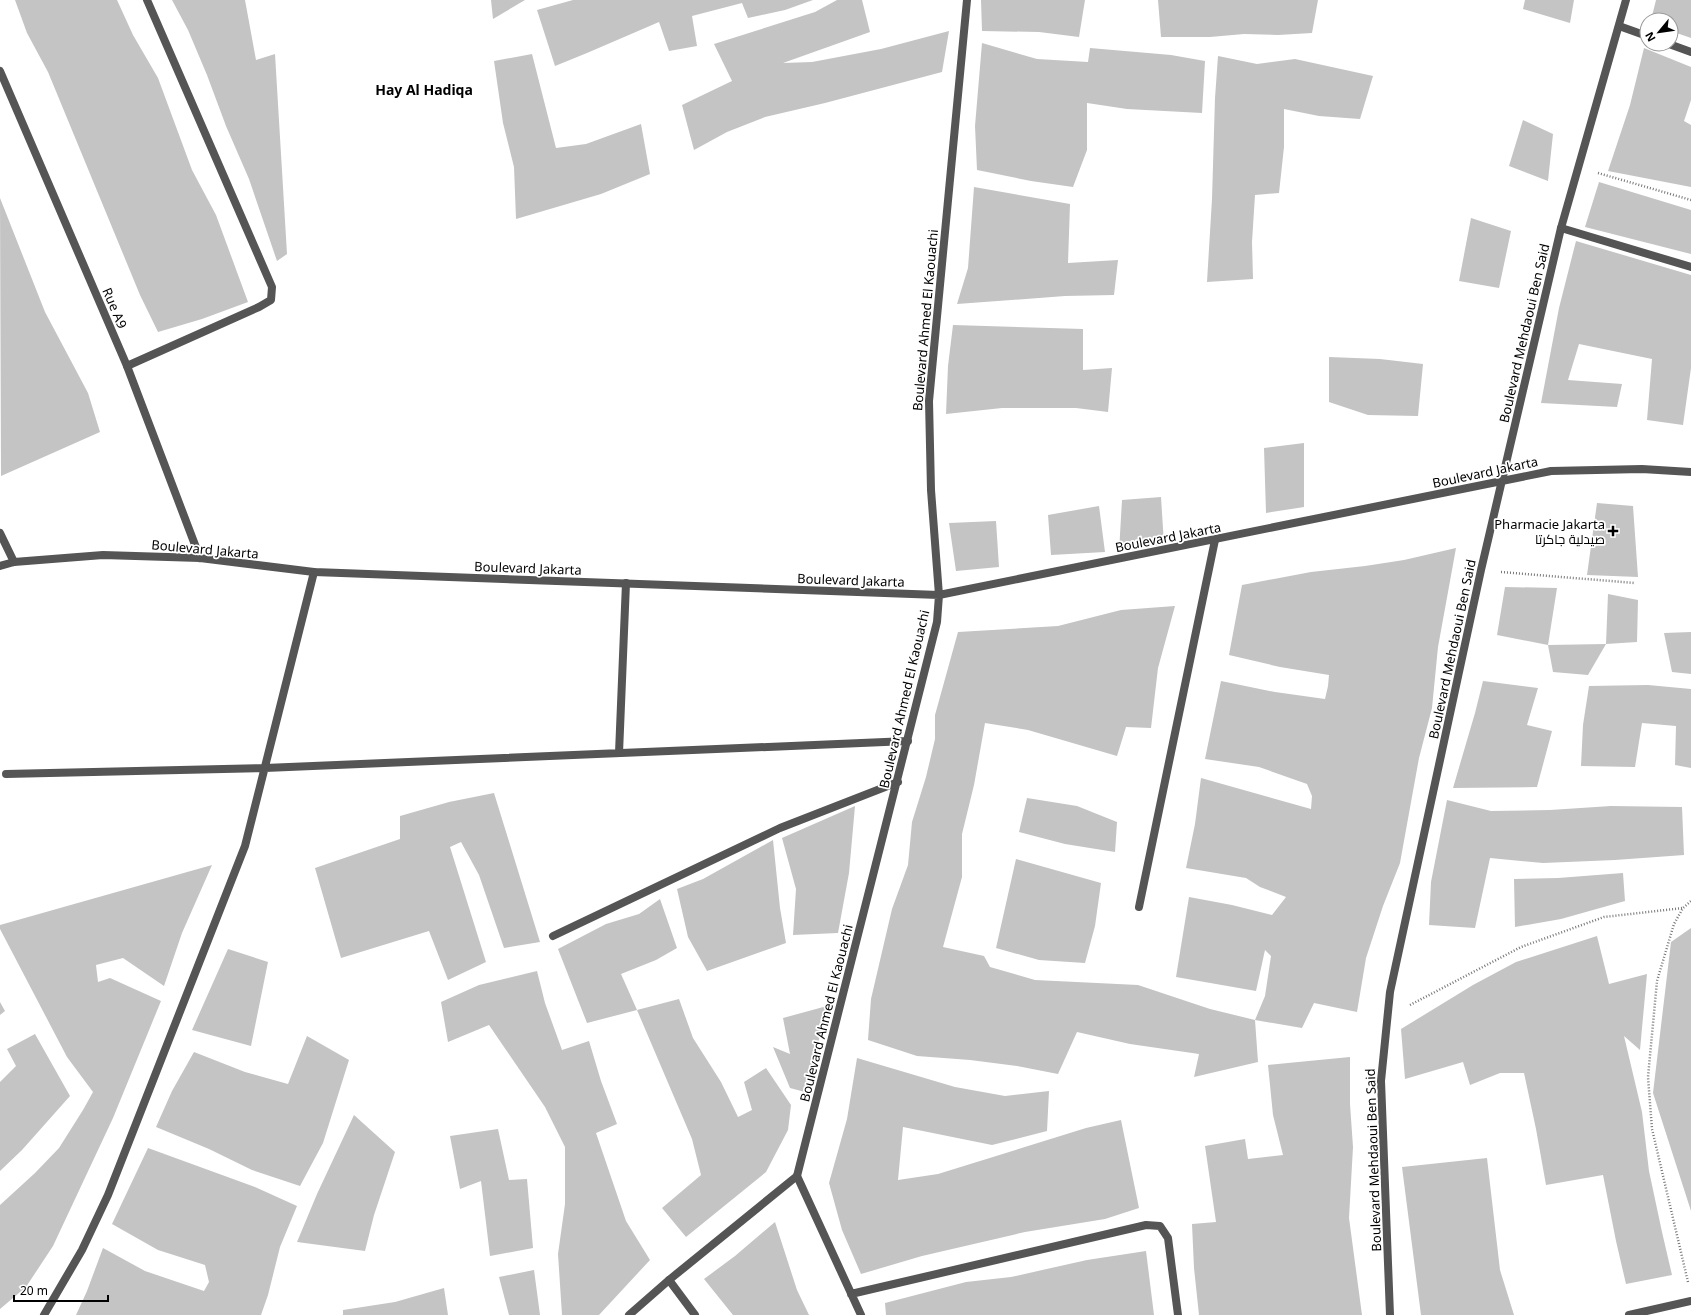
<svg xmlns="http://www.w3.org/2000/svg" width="1691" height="1315" font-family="'Noto Sans',Cairo,sans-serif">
  <rect width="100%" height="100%" fill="#fff"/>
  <!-- building -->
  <path fill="#c4c4c4" d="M15 0H117L133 35 158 78 192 170 216 215 248 302 202 319 158 332 140 295 48 72 27 33Z
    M172 0H245L256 60 275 54 287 254 277 261 249 179 226 126 207 75 188 30Z
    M491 0H525L493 19Z
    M573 0H813L785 10 748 18 742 3 692 16 697 46 669 51 659 22 587 53 555 66 537 10Z
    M837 0H862L870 32 783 63 812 62 881 49 949 31 942 72 825 103 765 117 727 132 694 150 682 105 732 81 714 44 815 12Z
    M981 0H1085L1079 37 1039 32 982 31Z
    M1158 0H1318L1312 33 1278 35 1244 34 1210 37H1161Z
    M1525 0H1574L1570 23 1523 9Z
    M1656 0H1691V38L1671 31V20H1651Z
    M982 43 1037 59 1088 62 1090 48 1171 55 1205 61 1202 113 1127 109 1087 103V150L1073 187 1031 181 977 170 975 126Z
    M1644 48 1691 67V100L1684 121 1691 125V187L1608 171 1630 105Z
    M532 54 556 148 586 144 641 124 650 174 601 194 516 219 514 167 503 123 494 61Z
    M1218 56 1257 64 1295 59 1373 76 1360 119 1319 116 1284 109V147L1279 193 1255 195 1252 242 1253 279 1207 282 1212 199 1215 98Z
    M1523 120 1553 134 1548 181 1509 166Z
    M1599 182 1691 210V254L1585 227Z
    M974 187 1070 204 1068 263 1118 260 1114 295 1065 296 957 304 968 268Z
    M0 198 45 312 88 393 100 432 1 476Z
    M1471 218 1511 231 1499 288 1459 281Z
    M1576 241 1691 275V368L1683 425 1647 420 1652 359 1579 344 1568 380 1622 384 1617 407 1541 403 1559 308Z
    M953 325 1083 329V370L1112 368 1108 412 1076 408H1002L946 414 948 366Z
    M1329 357 1380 359 1423 364 1418 416 1368 415 1329 402Z
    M1304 443V507L1266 513 1264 448Z
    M1161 497 1164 544 1119 552 1122 500Z
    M1597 503 1633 506 1638 577 1587 575Z
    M1099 506 1105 552 1051 555 1048 515Z
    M996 521 999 567 956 571 949 523Z
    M1456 548 1438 647 1432 708 1419 758 1400 863 1383 906 1366 958 1357 1012 1314 1003 1302 1028 1255 1020 1265 996 1271 956 1265 950 1256 991 1176 977 1189 897 1232 905 1272 915 1286 897 1260 887 1246 878 1186 868 1195 824 1201 778 1311 809 1312 796 1307 784 1259 767 1205 759 1221 681 1275 692 1325 699 1328 686 1329 675 1280 667 1229 655 1242 585 1311 572 1365 566 1404 560Z
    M1505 587 1557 588 1548 645 1606 644 1588 675 1553 672 1548 645 1497 635Z
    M1608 594 1638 600 1637 642 1606 644Z
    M1175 606 1158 668 1151 728 1126 727 1117 756 1028 730 985 723 974 785 962 834V877L943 947 984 956 990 967 1035 980 1138 985 1210 1009 1255 1020 1258 1062 1194 1077 1199 1054 1130 1044 1077 1032 1058 1074 1017 1066 970 1060 917 1056 868 1040 871 999 892 909 908 865 912 822 926 777 935 739V715L958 632 1058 626 1121 610Z
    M1691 632V674L1672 672 1664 633Z
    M1483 681 1538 688 1527 725 1552 731 1537 787 1453 788 1475 713Z
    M1648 685 1691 689V768L1675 765 1676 726 1642 723 1635 767 1581 766 1583 725 1589 686Z
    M494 793 540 942 504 948 479 875 461 842 450 847 486 962 448 980 429 931 341 958 315 868 400 839V816L449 802Z
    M1027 798 1077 806 1117 822 1115 852 1065 844 1019 832Z
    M1447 800 1491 811 1550 810 1611 806 1682 807 1684 855 1615 860 1543 863 1490 858 1475 928 1429 925 1431 882Z
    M855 806 849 873 838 933 793 935 796 889 782 838Z
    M773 840 780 908 786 943 707 971 688 937 677 889 703 879Z
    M1016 859 1101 883 1095 926 1085 963 1039 960 996 948Z
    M212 865 182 933 164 986 123 958 96 965 98 982 110 978 161 1001 113 1118 53 1246 26 1287 0 1309V1205L35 1173 59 1148 83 1110 93 1092 67 1057 0 929V925Z
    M1623 873 1625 901 1561 919 1515 927 1514 879 1558 878Z
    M660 899 677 948 656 960 621 974 637 1010 587 1023 558 949 606 924 639 914Z
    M1691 928V1211L1653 1093 1671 942Z
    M1597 936 1609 984 1647 974 1640 1050 1624 1036 1642 1112 1649 1171 1662 1232 1672 1275 1626 1284 1616 1241 1603 1175 1546 1185 1536 1129 1524 1073H1500L1470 1085 1463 1062 1405 1079 1401 1029 1473 985 1516 962Z
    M228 949 268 962 251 1046 192 1030Z
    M537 971 545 1003 562 1050 589 1041 601 1081 617 1124 596 1133 626 1221 650 1260 599 1315H562L558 1254 565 1204V1147L545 1107 489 1025 448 1042 441 1002 479 985Z
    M679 999 693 1038 721 1082 738 1117 752 1110 744 1082 766 1068 791 1105 788 1130 766 1172 686 1237 662 1208 701 1175 692 1139 637 1010Z
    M0 1002 5 1011 0 1015Z
    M827 1006 817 1048 805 1092 790 1088 773 1047 790 1054 783 1018Z
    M35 1034 70 1096 22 1150 0 1171V1082L16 1066 7 1049Z
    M307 1036 349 1060 323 1143 300 1186 252 1170 209 1149 156 1127 172 1091 194 1052 245 1072 288 1084Z
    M1350 1057V1104L1353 1147 1349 1218 1362 1315H1199L1194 1268 1192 1224 1216 1222 1205 1146 1245 1139 1248 1159 1283 1155 1273 1115 1268 1065Z
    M857 1058 955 1087 1005 1096 1049 1091 1047 1131 992 1145 903 1127 898 1180 938 1174 1086 1128 1121 1120 1139 1208 1105 1219 1025 1232 922 1256 861 1274 842 1230 829 1183 847 1119Z
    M354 1115 395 1152 374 1215 365 1251 297 1242 317 1194Z
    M498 1129 509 1180 527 1179 533 1248 490 1256 481 1181 460 1189 450 1136Z
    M148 1148 255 1187 297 1206 280 1247 268 1295 261 1315H76L87 1291 103 1248 145 1271 204 1291 209 1282 205 1265 158 1250 112 1224Z
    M1487 1158 1500 1270 1514 1315H1421L1402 1167Z
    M775 1222 797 1290 809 1315H733L704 1279 735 1256Z
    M1146 1251 1154 1315H886L885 1303 966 1282 1011 1277 1087 1260Z
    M534 1270 540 1315H509L499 1277Z
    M444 1288 448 1315H343V1310L395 1302Z"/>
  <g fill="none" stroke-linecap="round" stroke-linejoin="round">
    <!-- path -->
    <path stroke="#777" stroke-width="2.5" stroke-dasharray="1 2" stroke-linecap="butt" d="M1598 173 1691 200
      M1501 572 1635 583
      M1410 1005 1521 947 1604 917 1683 908
      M1688 1282 1652 1129 1648 1077 1657 981 1674 924 1683 908 1691 901"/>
    <!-- minor -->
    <path stroke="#555" stroke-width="8" d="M1619 26 1647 36
      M1669 44 1691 52
      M1561 228 1691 267
      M127 366 259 307 271 300 272 287 147 0
      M0 533 14 562
      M619 753 626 583
      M6 774 265 768 908 741
      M1139 907 1215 540
      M553 936 780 828 898 782
      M797 1176 861 1315
      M669 1280 695 1315
      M851 1294 1146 1225 1160 1226 1168 1238 1178 1315
      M44 1315 82 1250 108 1195 245 846 314 572
      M1629 1315 1691 1301"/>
    <!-- tertiary -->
    <path stroke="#555" stroke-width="8" d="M0 71 127 366 200 558
      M0 566 14 562 103 555 200 558 314 572 939 595 1551 471 1642 469 1691 472
      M629 1315 669 1280 797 1176 937 622 939 595 931 490 929 401 967 0
      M1390 1315 1381 1081 1390 992 1481 570 1561 228 1626 0"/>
  </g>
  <!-- markers -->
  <path fill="#000" stroke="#fff" stroke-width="1.5" d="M1611 525h4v4h4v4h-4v4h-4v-4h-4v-4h4z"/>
  <g text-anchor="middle" stroke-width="3.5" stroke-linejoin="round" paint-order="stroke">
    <!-- street labels -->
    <g font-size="13" fill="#000" stroke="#fff">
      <text transform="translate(115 308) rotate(67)" y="5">Rue A9</text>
      <text transform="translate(925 320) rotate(-85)" y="5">Boulevard Ahmed El Kaouachi</text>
      <text transform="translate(1524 333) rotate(-77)" y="5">Boulevard Mehdaoui Ben Said</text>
      <text transform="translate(1485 472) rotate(-12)" y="5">Boulevard Jakarta</text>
      <text transform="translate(1168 537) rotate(-11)" y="5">Boulevard Jakarta</text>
      <text transform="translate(205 549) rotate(5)" y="5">Boulevard Jakarta</text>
      <text transform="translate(528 568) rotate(2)" y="5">Boulevard Jakarta</text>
      <text transform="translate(851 580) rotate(2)" y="5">Boulevard Jakarta</text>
      <text transform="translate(1452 649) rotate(-78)" y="5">Boulevard Mehdaoui Ben Said</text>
      <text transform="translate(904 699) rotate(-77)" y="5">Boulevard Ahmed El Kaouachi</text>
      <text transform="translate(826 1013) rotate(-76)" y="5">Boulevard Ahmed El Kaouachi</text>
      <text transform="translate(1373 1160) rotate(-92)" y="5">Boulevard Mehdaoui Ben Said</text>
    </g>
    <!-- poi labels -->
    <g font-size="13" fill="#000" stroke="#fff" text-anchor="end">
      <text x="1605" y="529">Pharmacie Jakarta<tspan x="1605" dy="15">صيدلية جاكرتا</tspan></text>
    </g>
    <!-- neighbourhood labels -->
    <g font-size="14" font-weight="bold" fill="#000" stroke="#fff">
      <text x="424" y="95">Hay Al Hadiqa</text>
    </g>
  </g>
  <!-- north arrow -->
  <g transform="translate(1659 32) rotate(241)"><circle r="19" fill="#ffffff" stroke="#999999"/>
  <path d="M0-3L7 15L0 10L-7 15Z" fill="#000000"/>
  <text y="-6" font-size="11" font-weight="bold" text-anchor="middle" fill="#000000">N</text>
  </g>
  <!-- scale -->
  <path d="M14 1295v6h94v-6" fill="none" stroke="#000000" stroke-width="2"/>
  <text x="20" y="1295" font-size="12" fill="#000000" stroke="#ffffff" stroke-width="3" paint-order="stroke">20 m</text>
</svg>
